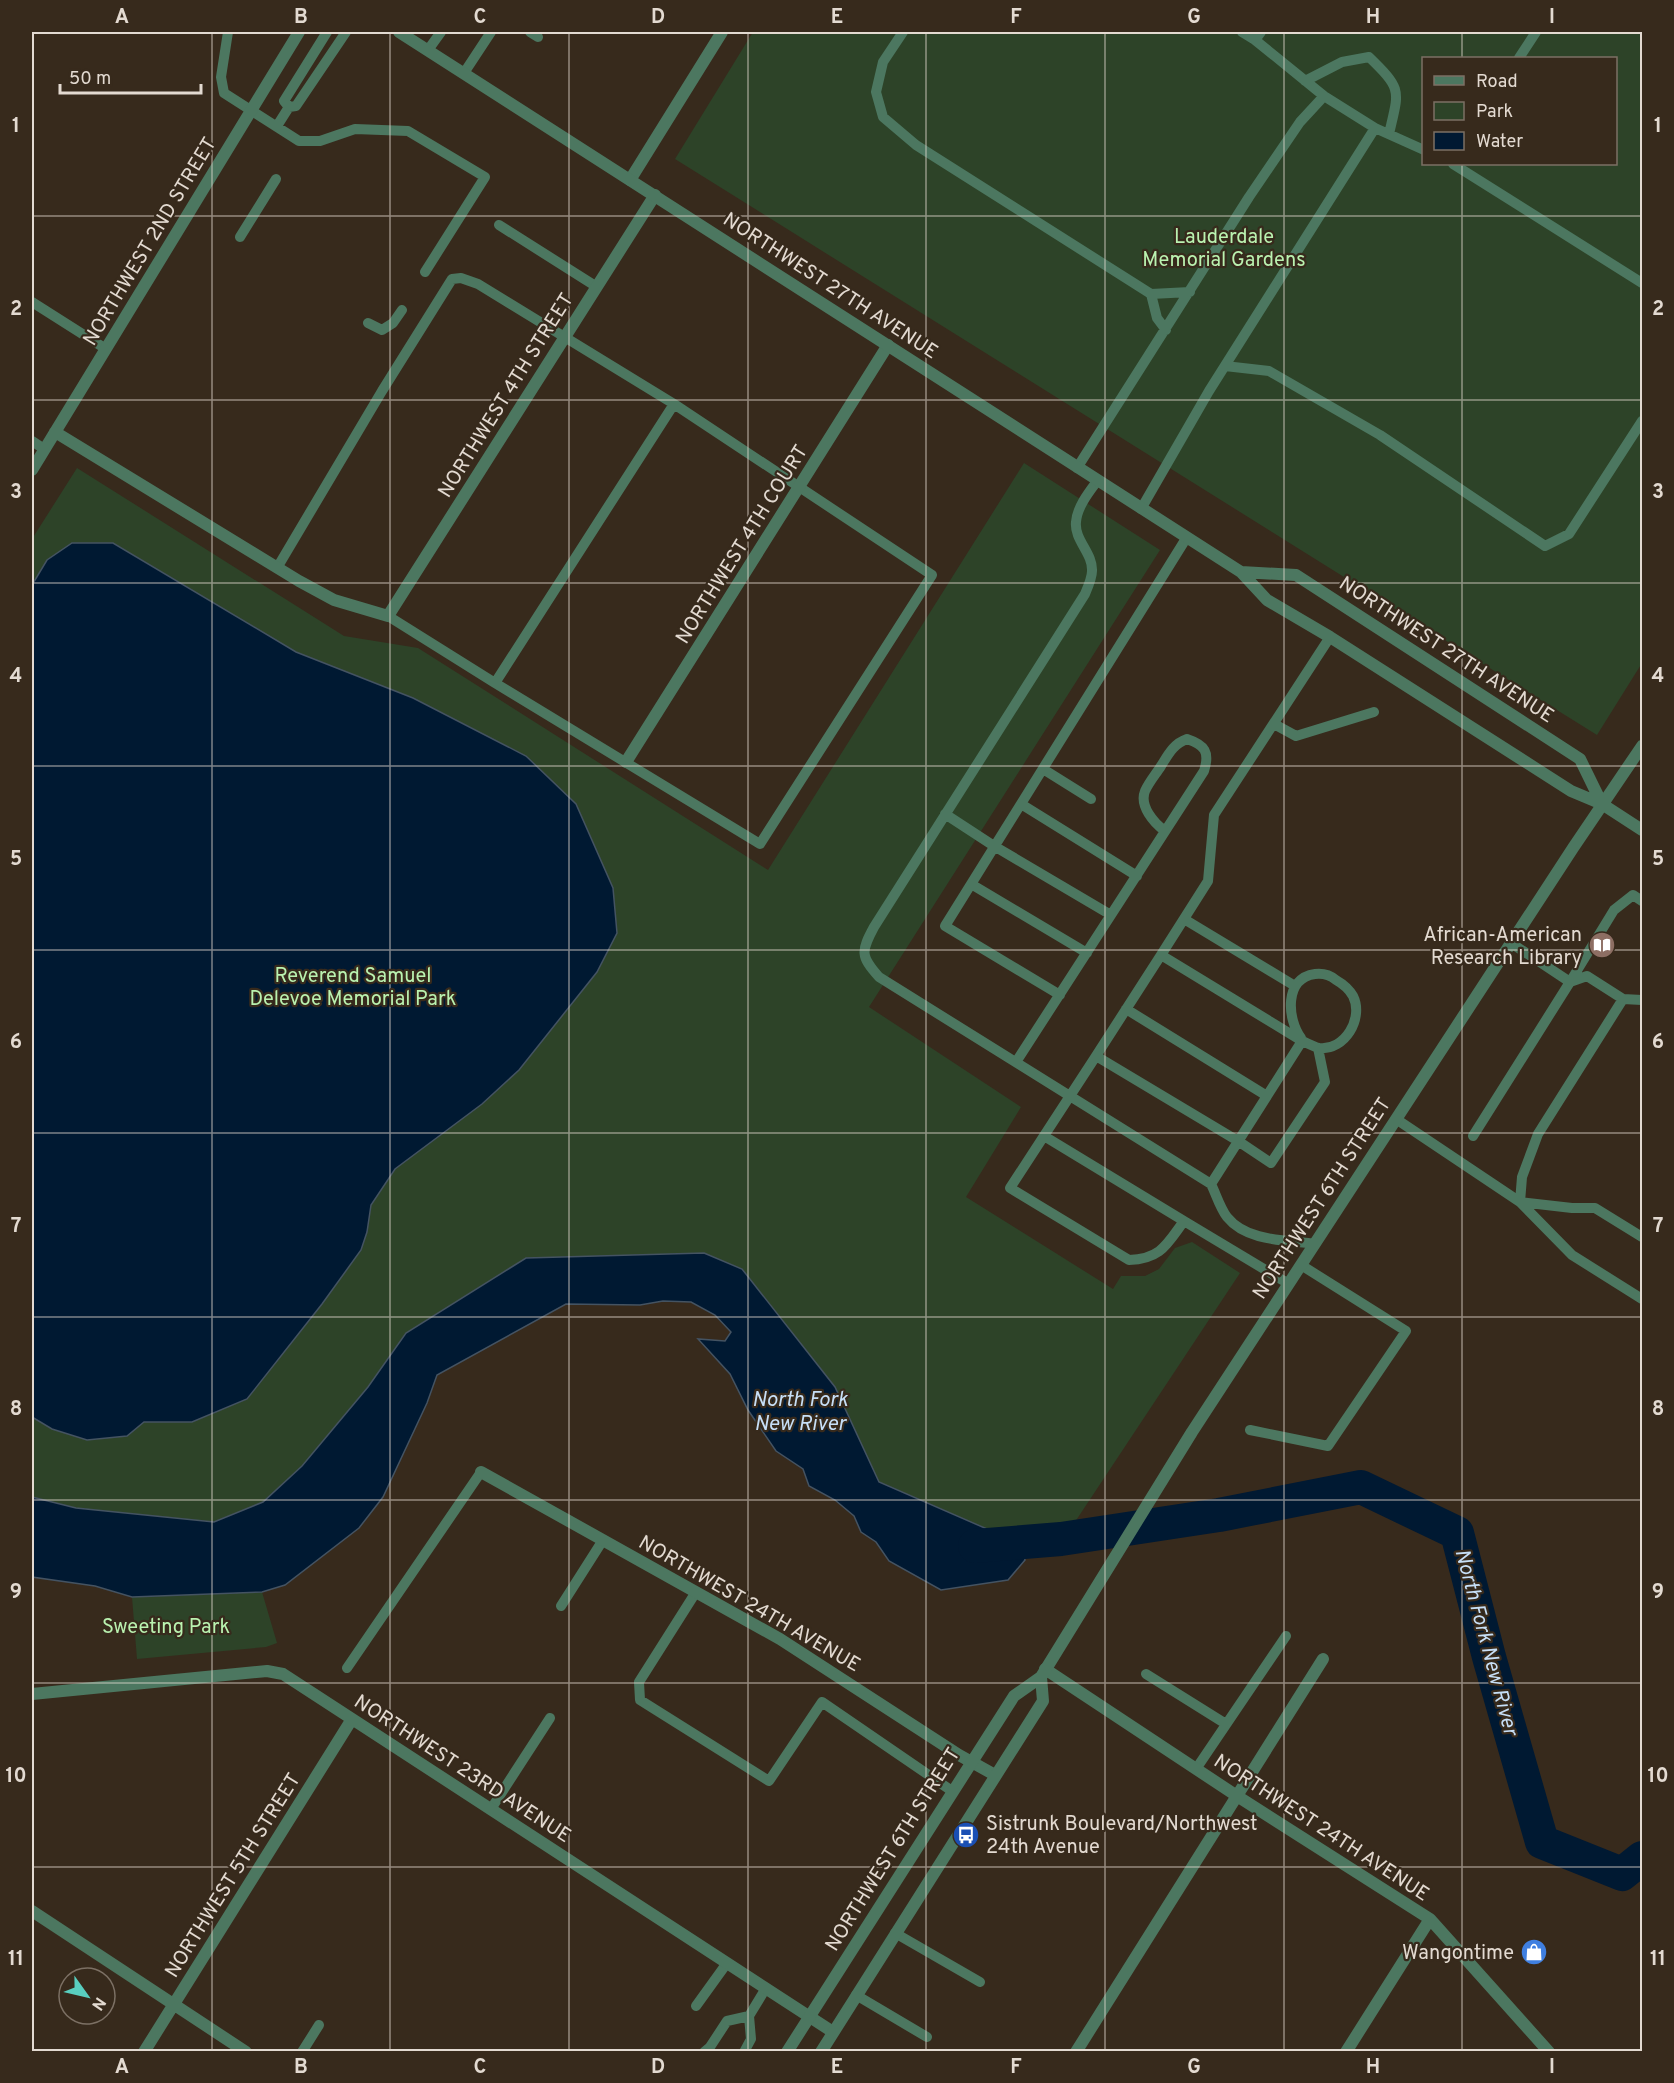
<svg xmlns="http://www.w3.org/2000/svg" width="1674" height="2083" font-family="Overpass,sans-serif">
  <rect width="100%" height="100%" fill="#372a1c"/>
  <!-- green -->
  <path fill="#2d4328" fill-rule="evenodd" d="M753 32H1642V663L1597 735 675 159ZM1424 58H1616V164H1424Z
    M1024 463 1160 550 869 1007 1021 1107 966 1197 1113 1289 1121 1276H1145L1159 1269 1175 1248 1192 1242 1240 1273 1069 1531 987 1529 879 1482 835 1387 742 1269 406 1333 368 1387 302 1466 263 1502 213 1522 76 1508 32 1497V539L77 468 344 636 418 648 768 870Z
    M262 1592 277 1643 266 1647 137 1659 132 1597Z"/>
  <!-- water -->
  <path fill="#001932" stroke="#445362" stroke-width="1.5" d="M72 543H113L296 652 413 698 526 756 576 804 613 888 617 933 597 972 519 1070 482 1104 395 1169 371 1205 367 1232 361 1250 322 1304 247 1399 192 1422H144L127 1436 87 1440 52 1429 32 1417V585L47 560Z
    M704 1253 742 1269 835 1387 879 1482 987 1529 1018 1530 1025 1560 1008 1580 941 1590 889 1561 876 1542 861 1532 854 1516 835 1500 809 1486 803 1469 776 1451 748 1410 730 1374 698 1339 725 1341 731 1332 715 1315 691 1302 663 1301 640 1305 566 1304 437 1375 427 1403 383 1497 359 1528 285 1585 262 1592 132 1597 95 1586 32 1577V1497L76 1508 214 1522 263 1502 302 1466 368 1387 406 1333 526 1258Z"/>
  <g fill="none" stroke-linecap="round" stroke-linejoin="round">
    <!-- river -->
    <path stroke="#001932" stroke-width="34" d="M975 1546 1061 1539 1219 1515 1361 1487 1457 1533 1489 1657 1542 1842 1622 1874 1642 1858"/>
    <!-- service -->
    <path stroke="#4c7760" stroke-width="10" d="M228 32 221 77 224 93 299 141H320L355 129 408 131 485 177 425 272
      M530 32 538 37
      M903 32 883 62 876 92 883 117 916 145 1151 294 1157 318 1166 330
      M1242 32 1255 40
      M1261 32 1255 40 1324 96 1375 128 1424 150
      M428 50 441 32
      M1519 58 1536 32
      M464 73 491 32
      M1305 81 1342 62 1369 57C1403 90 1399 90 1389 134
      M289 107 284 101 327 32
      M277 126 289 107 296 106 346 32
      M1453 164 1642 283
      M499 225 597 287
      M240 237 276 179
      M1151 294 1190 292
      M32 302 106 349
      M368 323 382 330 393 323 402 310
      M1225 366 1269 371 1380 435 1545 546 1569 534 1642 421
      M674 404 932 575 760 844 495 683Z
      M32 441 44 449
      M1077 468 1249 197 1300 122 1324 96
      M1098 480C1089 492 1077 507 1076 522 1074 540 1093 553 1092 571 1092 578 1088 587 1085 594L874 927C861 951 860 956 879 977L1211 1184C1216 1194 1220 1208 1227 1217 1247 1242 1287 1240 1315 1244
      M1141 509 1209 391 1375 128
      M277 568 382 391 452 279 461 278 478 284 674 404
      M388 616 495 683
      M1274 724 1296 736 1374 712
      M1043 769 1091 799
      M1021 804 1137 876
      M945 814 994 846 1111 915
      M971 884 1087 953
      M1184 919 1295 986
      M1161 955 1208 881 1214 815 1330 637
      M1570 982 1614 910 1633 895 1642 901
      M1570 982 1587 976 1623 999 1642 1000
      M1060 995 945 926 1187 537
      M1623 999 1538 1134 1522 1177 1520 1202 1572 1255 1642 1299
      M1126 1009 1267 1096
      M1302 1041 1161 955 1096 1056 1238 1141 1271 1163 1325 1082 1318 1048
      M1016 1062 1204 771C1210 752 1205 745 1187 739 1173 744 1168 755 1161 766 1156 774 1149 782 1145 791 1139 806 1154 823 1165 831
      M1396 1119 1520 1202 1572 1208H1595L1642 1237
      M1044 1136 1184 1221C1167 1244 1161 1259 1129 1260L1010 1188C1039 1144 1067 1100 1096 1056
      M1473 1136 1570 982 1511 943
      M1211 1184 1302 1041C1307 1043 1314 1047 1319 1048 1345 1051 1364 1018 1353 996 1349 989 1343 984 1336 980 1330 975 1323 973 1315 974 1284 978 1287 1019 1301 1038
      M1184 1221 1289 1284
      M1250 1430 1328 1446 1406 1331 1301 1265
      M696 1592 639 1682 640 1700 769 1781 822 1702 952 1791
      M561 1606 603 1540
      M347 1668 481 1472
      M1146 1674 1226 1724
      M1196 1769 1286 1636
      M491 1809 550 1718
      M895 1933 980 1982
      M856 1995 927 2037
      M696 2006 727 1963
      M302 2052 319 2025
      M704 2052 710 2047 727 2021 749 2016
      M744 2052 751 2039 749 2016 766 1988"/>
    <!-- minor -->
    <path stroke="#4c7760" stroke-width="12" d="M630 180 722 32
      M55 432 299 581 334 600 388 616 655 195
      M32 470 299 32
      M626 762 888 345
      M481 1472 780 1639 959 1755 995 1775
      M1045 1669 1237 1796 1430 1919 1549 2052
      M32 1694 267 1671 283 1674 833 2032
      M32 1911 246 2052
      M144 2052 352 1719
      M1076 2052 1323 1659
      M1346 2052 1430 1919"/>
    <!-- tertiary -->
    <path stroke="#4c7760" stroke-width="12" d="M399 32 1241 572 1267 600 1330 637 1571 791 1602 804 1642 830
      M1241 572 1296 575 1580 759 1602 804
      M787 2052 1014 1696 1041 1677 1192 1432 1573 848 1642 746
      M821 2052 1043 1701 1041 1677"/>
  </g>
  <!-- grid -->
  <path fill="none" stroke="#e3dad1" stroke-width="1.5" stroke-opacity="0.55" d="M212 32V2052M390 32V2052M569 32V2052M748 32V2052M926 32V2052M1105 32V2052M1284 32V2052M1462 32V58M1462 164V2052M32 216H1642M32 400H1642M32 583H1642M32 766H1642M32 950H1642M32 1133H1642M32 1317H1642M32 1500H1642M32 1683H1642M32 1867H1642"/>
  <!-- icons -->
  <defs>
    <symbol id="library-disc" viewBox="-11 -11 22 22"><circle r="9.5" fill="#8d6e63" stroke="#372a1c"/><path d="M-6-4Q-3-5.5-.7-3.5V5Q-3 3-6 4ZM6-4Q3-5.5 .7-3.5V5Q3 3 6 4Z" fill="#fff"/></symbol>
    <symbol id="bus-disc" viewBox="-11 -11 22 22"><circle r="9.5" fill="#1a4fb4" stroke="#372a1c"/><path d="M-5-6H5V4H4V6H2V4H-2V6H-4V4H-5ZM-3.5-4V0h7V-4ZM-3.5 1.2v1.5H-2V1.2ZM2 1.2v1.5H3.5V1.2Z" fill="#fff"/></symbol>
    <symbol id="shop-disc" viewBox="-11 -11 22 22"><circle r="9.5" fill="#3f7fe0" stroke="#372a1c"/><path d="M-5-2.5h2.3a2.7 3.5 0 0 1 5.4 0H5L5.5 6h-11ZM-1.5-2.5h3a1.5 2.3 0 0 0-3 0Z" fill="#fff"/></symbol>
  </defs>
  <g fill-rule="evenodd">
    <use href="#library-disc" x="1587" y="930" width="30" height="30"/>
    <use href="#bus-disc" x="951" y="1820" width="30" height="30"/>
    <use href="#shop-disc" x="1519" y="1937" width="30" height="30"/>
  </g>
  <g text-anchor="middle" stroke-width="4.5" stroke-linejoin="round" paint-order="stroke">
    <!-- park labels -->
    <g font-size="20" fill="#baf2b0" stroke="#372a1c">
      <text x="1224" y="243">Lauderdale<tspan x="1224" dy="23">Memorial Gardens</tspan></text>
      <text x="353" y="982">Reverend Samuel<tspan x="353" dy="23">Delevoe Memorial Park</tspan></text>
      <text x="166" y="1633">Sweeting Park</text>
    </g>
    <!-- street labels -->
    <g font-size="20" fill="#e3dad1" stroke="#372a1c">
      <text transform="translate(149 241) rotate(-59)" y="7">NORTHWEST 2ND STREET</text>
      <text transform="translate(831 285) rotate(33)" y="7">NORTHWEST 27TH AVENUE</text>
      <text transform="translate(505 395) rotate(-58)" y="7">NORTHWEST 4TH STREET</text>
      <text transform="translate(741 544) rotate(-58)" y="7">NORTHWEST 4TH COURT</text>
      <text transform="translate(1447 649) rotate(33)" y="7">NORTHWEST 27TH AVENUE</text>
      <text transform="translate(1321 1198) rotate(-57)" y="7">NORTHWEST 6TH STREET</text>
      <text transform="translate(750 1603) rotate(30)" y="7">NORTHWEST 24TH AVENUE</text>
      <text transform="translate(463 1768) rotate(33)" y="7">NORTHWEST 23RD AVENUE</text>
      <text transform="translate(1322 1827) rotate(33)" y="7">NORTHWEST 24TH AVENUE</text>
      <text transform="translate(892 1849) rotate(-58)" y="7">NORTHWEST 6TH STREET</text>
      <text transform="translate(232 1875) rotate(-58)" y="7">NORTHWEST 5TH STREET</text>
    </g>
    <!-- poi labels -->
    <g font-size="20" fill="#e3dad1" stroke="#372a1c" text-anchor="end">
      <text x="1582" y="941">African-American<tspan x="1582" dy="23">Research Library</tspan></text>
      <text x="986" y="1830" text-anchor="start">Sistrunk Boulevard/Northwest<tspan x="986" dy="23">24th Avenue</tspan></text>
      <text x="1514" y="1959">Wangontime</text>
    </g>
    <!-- water labels -->
    <g font-size="21" font-style="italic" fill="#c7dff7" stroke="#372a1c">
      <text x="800" y="1406">North Fork<tspan x="800" dy="24">New River</tspan></text>
      <text transform="translate(1487 1642) rotate(75)" y="7">North Fork New River</text>
    </g>
  </g>
  <!-- border -->
  <rect width="1674" height="2083" fill="none" stroke="#372a1c" stroke-width="66"/>
  <!-- legend -->
  <rect x="1422" y="57" width="195" height="108" fill="#372a1c" stroke="#7c7064" stroke-width="1.5"/>
  <rect x="1434" y="76" width="30" height="9" fill="#4c7760" stroke="#7c7064" stroke-width="1.5"/>
  <text x="1476" y="87" font-size="18" fill="#e3dad1">Road</text>
  <rect x="1434" y="102" width="30" height="18" fill="#2d4328" stroke="#7c7064" stroke-width="1.5"/>
  <text x="1476" y="117" font-size="18" fill="#e3dad1">Park</text>
  <rect x="1434" y="132" width="30" height="18" fill="#001932" stroke="#7c7064" stroke-width="1.5"/>
  <text x="1476" y="147" font-size="18" fill="#e3dad1">Water</text>
  <!-- north arrow -->
  <g transform="translate(87 1996) rotate(124)"><circle r="28" fill="#372a1c" stroke="#7c7064" stroke-width="1.5"/>
  <path d="M0-4.5L10 22L0 15L-10 22Z" fill="#59cebf"/>
  <text y="-9" font-size="16" font-weight="bold" text-anchor="middle" fill="#e3dad1">N</text>
  </g>
  <!-- scale -->
  <path d="M60 84v9h141v-9" fill="none" stroke="#e3dad1" stroke-width="3"/>
  <text x="69" y="84" font-size="18" fill="#e3dad1" stroke="#372a1c" stroke-width="4.5" paint-order="stroke">50 m</text>
  <rect x="33" y="33" width="1608" height="2017" fill="none" stroke="#e3dad1" stroke-width="2"/>
  <g font-size="20" text-anchor="middle" font-weight="bold" fill="#e3dad1">
    <text x="122" y="23">A</text>
    <text x="301" y="23">B</text>
    <text x="480" y="23">C</text>
    <text x="658" y="23">D</text>
    <text x="837" y="23">E</text>
    <text x="1016" y="23">F</text>
    <text x="1194" y="23">G</text>
    <text x="1373" y="23">H</text>
    <text x="1552" y="23">I</text>
    <text x="16" y="132">1</text>
    <text x="1658" y="132">1</text>
    <text x="16" y="315">2</text>
    <text x="1658" y="315">2</text>
    <text x="16" y="498">3</text>
    <text x="1658" y="498">3</text>
    <text x="16" y="682">4</text>
    <text x="1658" y="682">4</text>
    <text x="16" y="865">5</text>
    <text x="1658" y="865">5</text>
    <text x="16" y="1048">6</text>
    <text x="1658" y="1048">6</text>
    <text x="16" y="1232">7</text>
    <text x="1658" y="1232">7</text>
    <text x="16" y="1415">8</text>
    <text x="1658" y="1415">8</text>
    <text x="16" y="1598">9</text>
    <text x="1658" y="1598">9</text>
    <text x="16" y="1782">10</text>
    <text x="1658" y="1782">10</text>
    <text x="16" y="1965">11</text>
    <text x="1658" y="1965">11</text>
    <text x="122" y="2073">A</text>
    <text x="301" y="2073">B</text>
    <text x="480" y="2073">C</text>
    <text x="658" y="2073">D</text>
    <text x="837" y="2073">E</text>
    <text x="1016" y="2073">F</text>
    <text x="1194" y="2073">G</text>
    <text x="1373" y="2073">H</text>
    <text x="1552" y="2073">I</text>
  </g>
</svg>
